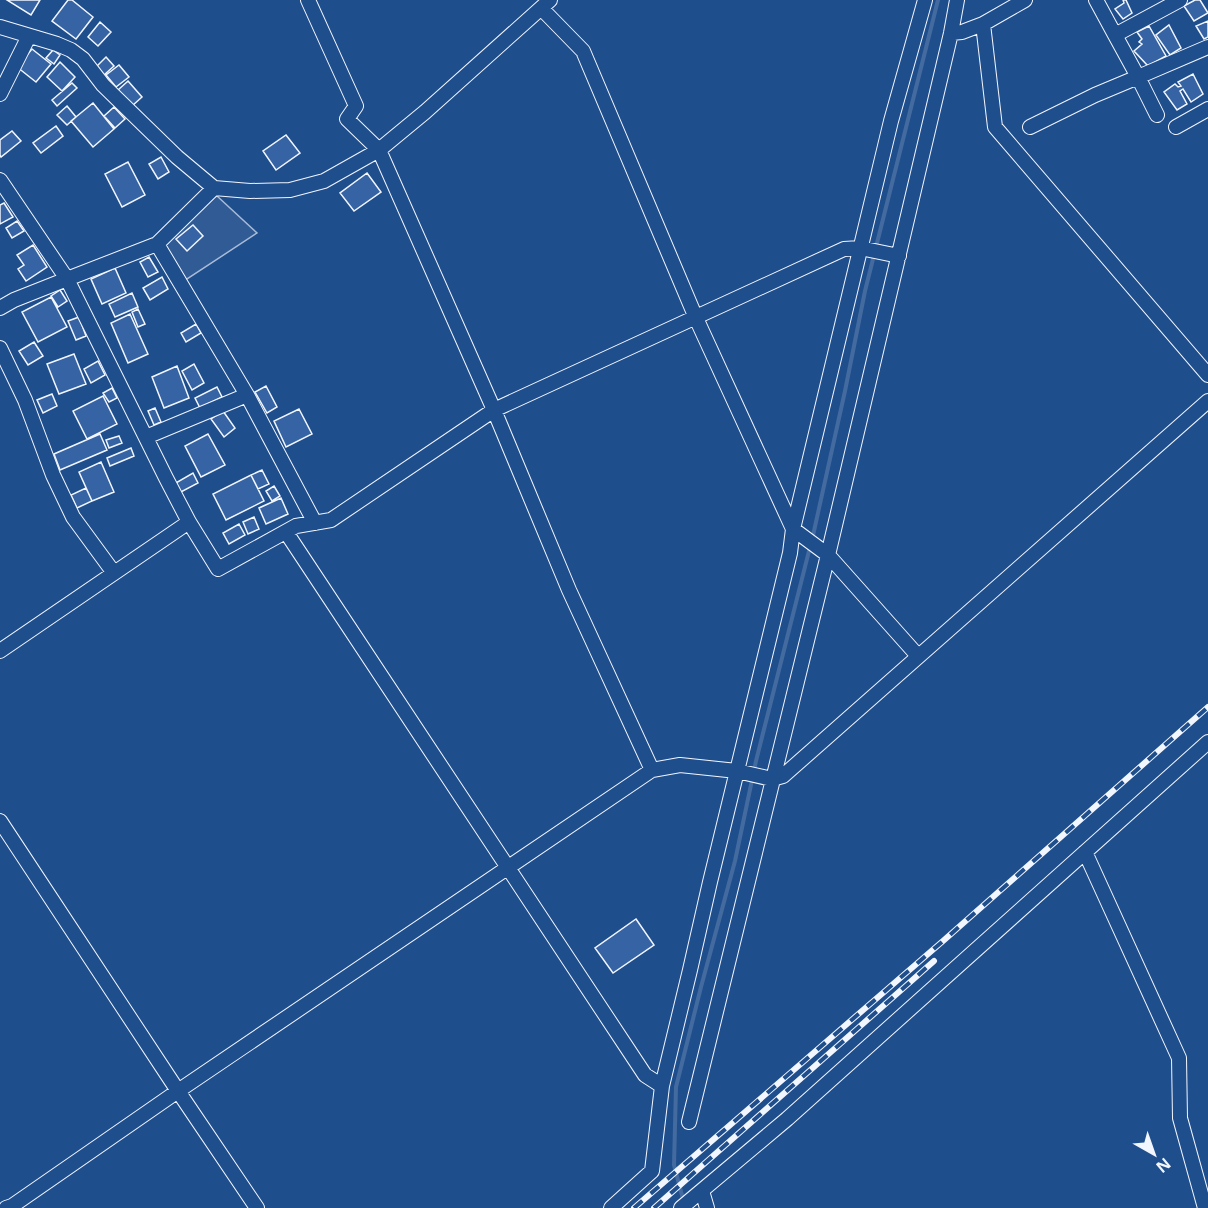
<svg xmlns="http://www.w3.org/2000/svg" width="1208" height="1208" font-family="'Noto Sans',sans-serif">
  <rect width="100%" height="100%" fill="#1f4e8c"/>
  <!-- built -->
  <path fill="#305b95" stroke="#a8bbd7" stroke-width="1.5" d="M217 196 257 233 184 281 163 245 210 199Z"/>
  <g fill="none" stroke-linecap="round" stroke-linejoin="round">
    <!-- stream -->
    <path stroke="#446ba0" stroke-width="4" d="M812 540 845 391 865 291 938 0
      M684 1203 674 1165 676 1087 701 987 735 861 756 761 810 547"/>
  </g>
  <!-- building -->
  <path fill="#3563a3" stroke="#f2f6ff" stroke-width="1.5" d="M7 0H40L31 15Z
    M68 0H72L93 17 76 39 52 21Z
    M1123 0H1126L1132 13 1123 19 1115 9 1124 3Z
    M1195 0H1200L1208 13 1194 21 1184 6Z
    M1208 21V37L1204 39 1196 26Z
    M100 22 111 32 98 46 88 37Z
    M1169 25 1181 48 1170 55 1156 35Z
    M1149 26 1166 56 1148 66 1134 51 1142 44 1139 42 1142 39 1137 32Z
    M32 49 51 64 36 82 17 67Z
    M53 50 60 55 54 64 46 58Z
    M106 57 114 66 104 75 97 66Z
    M60 62 75 77 62 91 47 77Z
    M119 65 129 77 116 87 106 75Z
    M1193 74 1203 94 1191 102 1183 89 1180 91 1187 104 1177 110 1164 92 1175 84 1178 87 1181 86 1178 82Z
    M128 81 142 97 132 106 118 90Z
    M72 83 77 88 57 106 52 100Z
    M93 103 114 129 93 147 71 121Z
    M67 106 76 117 67 125 57 115Z
    M114 107 125 119 115 128 104 116Z
    M56 126 63 136 41 153 33 143Z
    M12 131 21 141 1 157 0 155V140Z
    M286 135 300 153 276 170 263 151Z
    M161 157 169 172 158 179 149 164Z
    M128 162 145 195 122 207 105 174Z
    M367 173 381 192 354 211 340 193Z
    M4 203 13 217 0 224V205Z
    M17 221 24 231 12 238 6 228Z
    M193 225 203 236 187 251 176 239Z
    M33 245 47 267 26 281 18 269 24 265 17 255Z
    M149 257 158 272 148 277 140 262Z
    M115 268 126 293 102 304 91 279Z
    M162 277 168 289 150 300 143 288Z
    M60 290 67 301 58 307 51 296Z
    M132 293 138 307 115 317 109 304Z
    M51 297 67 327 38 342 22 312Z
    M138 309 145 324 138 327 132 312Z
    M130 314 148 354 128 363 111 323Z
    M79 317 86 336 76 340 68 321Z
    M196 324 201 333 186 342 181 333Z
    M34 342 43 356 28 365 19 351Z
    M74 354 86 384 59 394 47 364Z
    M98 361 105 375 91 383 84 369Z
    M194 364 204 383 192 390 182 371Z
    M177 366 189 398 164 408 152 377Z
    M266 386 277 407 267 413 255 392Z
    M217 387 222 397 200 408 195 398Z
    M112 388 117 398 109 402 103 393Z
    M52 394 57 406 43 413 37 400Z
    M103 396 117 424 87 439 73 411Z
    M155 408 161 422 154 425 148 411Z
    M299 409 312 434 286 447 274 421Z
    M223 411 235 428 224 437 211 419Z
    M100 434 107 450 60 470 54 454Z
    M208 434 225 465 201 477 185 446Z
    M119 436 122 443 109 448 106 440Z
    M131 448 134 456 110 466 107 458Z
    M101 462 114 492 92 501 79 472Z
    M262 470 269 484 258 489 251 475Z
    M193 473 198 483 179 493 174 484Z
    M251 475 264 501 226 520 213 494Z
    M274 486 280 496 272 501 266 491Z
    M86 488 92 501 77 508 71 495Z
    M281 498 288 514 266 524 259 508Z
    M254 517 259 529 248 534 243 522Z
    M239 524 245 535 229 544 223 533Z
    M636 919 654 945 613 973 595 948Z"/>
  <g fill="none" stroke-linecap="round" stroke-linejoin="round">
    <defs>
      <path id="minor" d="M308 0 356 106 347 119 379 150 494 410 569 590 652 770
        M1025 0 983 24 995 127 1208 375
        M1096 0 1115 35
        M542 9 583 51 696 318 793 529 828 555 918 656
        M0 27 57 44 71 50 83 59 103 85 144 125 177 157 214 188 250 191 290 190 324 181 379 150 425 112 550 0
        M951 33 962 32 983 24
        M0 94 29 36
        M1157 115 1138 77 1208 47
        M1030 127 1095 95 1138 77 1115 35 1180 0
        M1176 127 1208 109
        M0 180 67 279 166 478 189 522 218 569 296 526 331 520 494 410 844 249 860 248 899 256
        M0 308 14 300 67 279 157 244 214 188
        M0 348 25 400 53 475 73 517 114 573
        M247 395 315 523
        M146 437 247 395 157 244
        M286 532 645 1075 662 1086 652 1171 611 1208
        M0 651 189 522
        M0 821 178 1091 257 1208
        M1085 852 1179 1058 1180 1118 1205 1208
        M662 1086 690 970 710 882 790 553 793 529 891 121 925 0
        M689 1122 828 555 951 33 957 0
        M702 1191 707 1208
        M6 1208 12 1206 178 1091 652 770 680 765 737 771 772 779 783 776 1208 401
        M681 1208 787 1119 1208 742"/>
    </defs>
    <!-- minor casing -->
    <use href="#minor" stroke="#f2f6ff" stroke-width="16"/>
    <!-- minor -->
    <use href="#minor" stroke="#1f4e8c" stroke-width="14"/>
    <defs>
      <path id="rail" d="M634 1208 943 941 1208 707
        M654 1208 934 961"/>
    </defs>
    <!-- rail casing -->
    <use href="#rail" stroke="#f2f6ff" stroke-width="6"/>
    <!-- rail -->
    <use href="#rail" stroke="#1f4e8c" stroke-width="4" stroke-dasharray="11" stroke-linecap="butt"/>
  </g>
  <!-- north arrow -->
  <g transform="translate(1154 1154) rotate(140)" stroke="#1f4e8c" stroke-width="4.5" paint-order="stroke">
  <path d="M0-4.5L10 22L0 15L-10 22Z" fill="#f2f6ff"/>
  <text y="-9" font-size="16" font-weight="bold" text-anchor="middle" fill="#f2f6ff">N</text>
  </g>
</svg>
